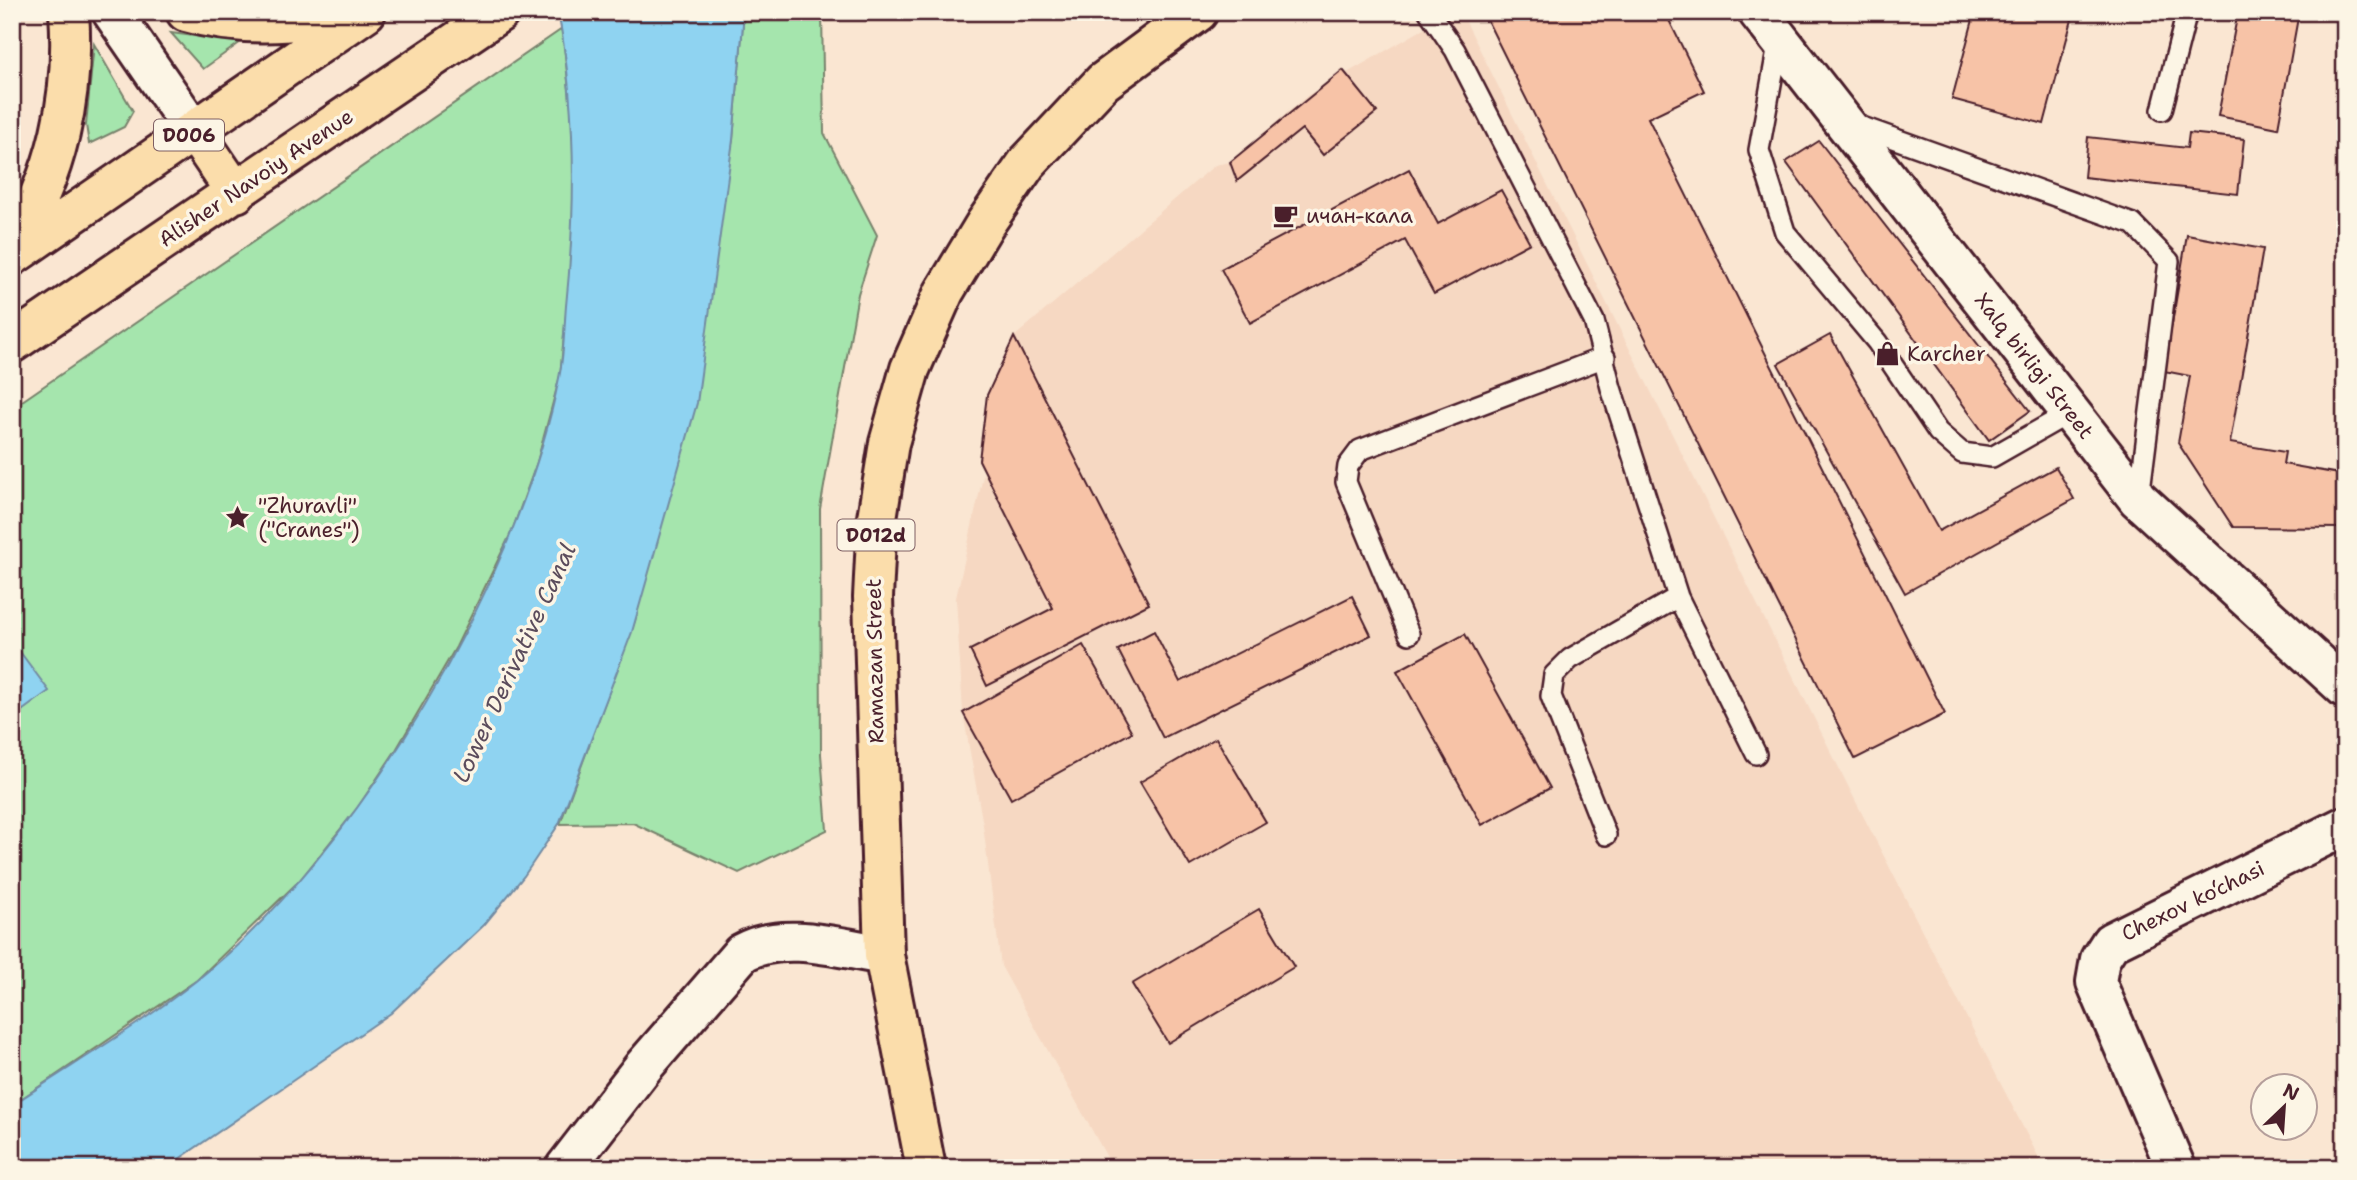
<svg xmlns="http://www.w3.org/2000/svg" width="2357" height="1180" font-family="'Shantell Sans',sans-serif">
  <rect width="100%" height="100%" fill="#fae6d2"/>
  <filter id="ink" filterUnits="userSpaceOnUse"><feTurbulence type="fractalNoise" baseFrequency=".0143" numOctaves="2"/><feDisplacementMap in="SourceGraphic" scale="14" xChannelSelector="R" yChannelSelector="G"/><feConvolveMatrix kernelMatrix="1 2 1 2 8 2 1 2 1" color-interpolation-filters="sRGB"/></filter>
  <g filter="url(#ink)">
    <!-- built -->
    <path fill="#f6d8c2" d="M1453 12H1461L1855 800 2044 1168H1113L1001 966 983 825 963 713 956 598 1014 337 1215 165 1230 162 1307 96Z"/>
    <!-- green -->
    <path fill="#a5e5ad" stroke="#78826c" stroke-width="2" d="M744 12H822L824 133 877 235 858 294 820 509 821 754 827 830 739 873 633 823 560 824 635 621 733 140Z
      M562 29 573 125 574 232 560 376 537 462 512 531 456 647 396 750 358 807 300 880 197 980 12 1105V408Z
      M171 33 241 42 203 69Z
      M94 44 133 111 124 127 89 144 86 125Z"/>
    <!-- water -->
    <path fill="#8fd3f1" stroke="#738ba2" stroke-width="2" d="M558 12H744L733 140 697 403 632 632 559 824 524 876 484 925 391 1013 166 1168H12V1105C73 1064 139 1026 197 980 359 852 519 580 559 378 564 354 564 330 566 306 576 208 577 109 558 12Z
      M12 641 49 691 12 718Z"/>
    <!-- building -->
    <path fill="#f7c3a7" stroke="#4a1f2b" stroke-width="2" d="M1483 12H1665L1704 91 1648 118 1945 714 1855 759Z
      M1975 12H2074L2044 124 1952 99Z
      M2238 12H2299L2278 128 2218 116Z
      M1343 70 1377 112 1323 155 1302 129 1237 181 1230 162Z
      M2189 133 2244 139 2238 194 2084 177 2088 137 2187 148Z
      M1819 141 2030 411 1989 440 1786 162Z
      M1409 169 1438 224 1501 190 1530 243 1434 294 1405 240 1250 323 1221 269Z
      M2187 235 2263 249 2230 443 2285 452 2283 464 2339 474 2345 489V528L2233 527 2178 443 2190 376 2164 371Z
      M1830 335 1939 531 2056 467 2074 499 1905 593 1778 364Z
      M1014 337 1149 604 987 686 970 650 1053 608 979 460 987 395Z
      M1352 596 1371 635 1163 738 1118 650 1154 631 1180 682Z
      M1465 634 1550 788 1482 825 1397 671Z
      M1083 645 1132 732 1011 799 963 713Z
      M1216 738 1266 822 1190 866 1140 782Z
      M1259 909 1294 967 1168 1043 1132 984Z"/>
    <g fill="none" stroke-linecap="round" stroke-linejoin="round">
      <defs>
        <path id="service" d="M1429 12 1455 50 1594 321 1611 388 1678 597 1756 754
          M1779 40 1759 150 1785 232 1877 342 1938 432 1962 453 1992 457 2071 412
          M2162 110 2187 12
          M1851 123 2133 224 2169 261 2139 498
          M1409 634 1346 482 1348 466 1360 450 1605 357
          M1606 835 1551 696 1554 675 1570 659 1678 597"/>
        <path id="minor" d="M112 12 194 131
          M1758 12 2138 499 2345 688
          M565 1168 644 1066 742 953C782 930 840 948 884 955
          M2176 1168 2096 982 2100 959 2111 942 2345 826"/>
        <path id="primary" d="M186 12C230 25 293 27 338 12
          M194 131 236 193
          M12 245C58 177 75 93 69 12
          M12 256 366 12
          M12 343 500 12
          M926 1168 884 955 873 597 877 518 889 443 910 369 944 292 985 224 1027 163 1103 82 1198 12"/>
      </defs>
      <!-- service casing -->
      <use href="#service" stroke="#4a1f2b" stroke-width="24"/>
      <!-- minor casing -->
      <use href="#minor" stroke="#4a1f2b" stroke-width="44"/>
      <!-- primary casing -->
      <use href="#primary" stroke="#4a1f2b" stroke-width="44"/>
      <!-- service -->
      <use href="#service" stroke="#fcf5e5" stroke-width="19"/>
      <!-- minor -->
      <use href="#minor" stroke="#fcf5e5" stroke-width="38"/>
      <!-- primary -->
      <use href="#primary" stroke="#fbddab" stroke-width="38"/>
    </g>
  </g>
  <!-- icons -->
  <defs>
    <symbol id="cafe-bare" viewBox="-9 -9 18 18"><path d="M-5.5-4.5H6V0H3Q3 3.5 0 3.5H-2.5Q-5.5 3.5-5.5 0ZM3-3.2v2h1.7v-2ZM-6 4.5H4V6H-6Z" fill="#4a1f2b" stroke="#fcf5e5" stroke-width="2.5" paint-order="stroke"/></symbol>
    <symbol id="shop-bare" viewBox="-9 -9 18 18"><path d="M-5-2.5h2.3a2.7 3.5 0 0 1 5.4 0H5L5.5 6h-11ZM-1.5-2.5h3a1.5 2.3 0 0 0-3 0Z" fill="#4a1f2b" stroke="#fcf5e5" stroke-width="2.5" paint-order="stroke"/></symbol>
    <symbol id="sight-bare" viewBox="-9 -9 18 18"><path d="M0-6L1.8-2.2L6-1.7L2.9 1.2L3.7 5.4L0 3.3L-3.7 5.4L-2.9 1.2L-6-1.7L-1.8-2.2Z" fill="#4a1f2b" stroke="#fcf5e5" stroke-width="2.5" paint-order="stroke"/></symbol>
  </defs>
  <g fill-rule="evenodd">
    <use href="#cafe-bare" x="1268" y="198" width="35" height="35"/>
    <use href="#shop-bare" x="1870" y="336" width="35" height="35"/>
    <use href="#sight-bare" x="220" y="500" width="35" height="35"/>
  </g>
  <g text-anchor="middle" stroke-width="7" stroke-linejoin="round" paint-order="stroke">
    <!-- shield labels -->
    <g fill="#fcf5e5" stroke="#7f5f63" stroke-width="2">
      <rect x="154" y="119.5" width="70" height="31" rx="5"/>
      <rect x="837.5" y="519.5" width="77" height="31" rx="5"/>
    </g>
    <g font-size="19" font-weight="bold" fill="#4a1f2b">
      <text x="189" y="142">D006</text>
      <text x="876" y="542">D012d</text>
    </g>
    <!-- street labels -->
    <g font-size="21" fill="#4a1f2b" stroke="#fcf5e5">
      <text transform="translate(256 178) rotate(-34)" y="7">Alisher Navoiy Avenue</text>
      <text transform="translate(2034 366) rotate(52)" y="7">Xalq birligi Street</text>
      <text transform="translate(875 661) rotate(-91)" y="7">Ramazan Street</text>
      <text transform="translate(2193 901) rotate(-26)" y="7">Chexov ko‘chasi</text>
    </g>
    <!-- poi labels -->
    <g font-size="21" fill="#4a1f2b" stroke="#fcf5e5" text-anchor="start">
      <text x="1306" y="223">ичан-кала</text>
      <text x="1907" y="361">Karcher</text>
      <text x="258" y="513">"Zhuravli"<tspan x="258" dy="24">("Cranes")</tspan></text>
    </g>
    <!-- water labels -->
    <g font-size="23" font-style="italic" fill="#5b4c5c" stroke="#fcf5e5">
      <text transform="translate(514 663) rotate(-65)" y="8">Lower Derivative Canal</text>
    </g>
  </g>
  <!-- margin -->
  <rect width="2357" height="1180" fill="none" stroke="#fcf5e5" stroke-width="42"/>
  <rect x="21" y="21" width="2315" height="1138" fill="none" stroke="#4a1f2b" stroke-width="2.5" filter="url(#ink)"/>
  <!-- north arrow -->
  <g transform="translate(2284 1107) rotate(25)"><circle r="33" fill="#fcf5e5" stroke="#b59f9b" stroke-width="2"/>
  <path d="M0-5L12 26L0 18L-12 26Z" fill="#4a1f2b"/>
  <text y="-10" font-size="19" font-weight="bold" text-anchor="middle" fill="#4a1f2b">N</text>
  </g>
</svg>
